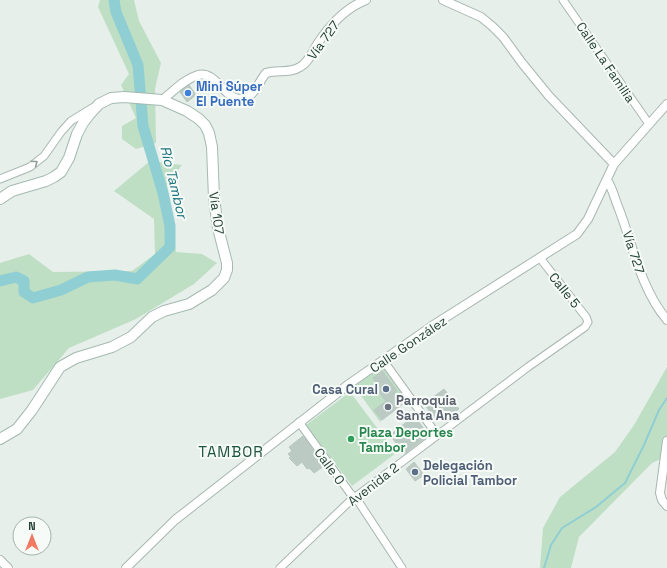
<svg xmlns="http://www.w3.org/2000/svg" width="667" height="568" font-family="'Space Grotesk',sans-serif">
  <rect width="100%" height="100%" fill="#e6efea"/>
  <!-- green -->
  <path fill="#bfdfc5" d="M100 0H134L139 21 161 63 155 89 156 143 136 149 122 139V126L136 118 121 85 129 74 98 7Z
    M150 161 182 165 167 185 176 252 202 254 217 263 194 284 136 319 69 348 33 390 0 399V263L29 254 53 272 132 271 155 254 154 219 114 191Z
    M382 365 409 400 403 404 395 395 374 410 382 420 380 422 354 386Z
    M667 367V456L652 463 579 537 571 568H540L543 528 560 497 615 452 634 425Z
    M350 392 396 453 352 486 306 425Z"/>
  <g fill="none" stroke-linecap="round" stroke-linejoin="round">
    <!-- stream -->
    <path stroke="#8fced2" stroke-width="2" d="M544 568 551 545 562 528 596 507 625 483 644 445 659 410 667 398"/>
    <!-- river -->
    <path stroke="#8fced2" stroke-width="11" d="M0 281 16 277 24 281V292L33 298 61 290 88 277 115 275 137 279 170 247V226L163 193 143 126 138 65 116 12 114 0"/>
  </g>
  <!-- building -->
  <path fill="#bbcac3" stroke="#b8c8c0" d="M189 85 196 95 187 102 180 92Z
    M382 371 397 391 394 394 403 404 382 420 374 410 386 401 374 386 377 384 373 378Z
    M444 389 459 409 442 421 439 418 436 420 424 404Z
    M414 416 429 435 404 454 390 435Z
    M303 436 324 466 314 473 309 468 307 469 302 462 297 466 289 458 291 457 288 454 292 451 289 447Z
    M414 462 424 475 415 481 406 469Z"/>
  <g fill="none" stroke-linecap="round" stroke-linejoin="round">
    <defs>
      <path id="minor" d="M563 0 649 124
        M0 179 30 167 44 156 61 132 71 121 92 108
        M383 360 437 435
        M299 422 350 493 358 501 402 568
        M280 568 350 501 528 367 585 327 588 322 586 317 540 258"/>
      <path id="tertiary" d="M443 0 481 17 492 26 503 37 522 63 549 96 614 164
        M162 100C173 92 184 79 198 75 219 70 226 108 248 97 256 92 260 80 266 73 277 69 289 74 300 67 309 62 312 52 318 43 330 25 345 8 366 0
        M607 180C613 189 615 200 619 209 633 246 641 289 667 320
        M667 441 660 493 662 500 667 506
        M0 560 8 568
        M126 568 175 520 349 384 432 326 577 234 588 219 614 164 667 104"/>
      <path id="secondary" d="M0 199 12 191 46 181 54 177 61 172 69 158 77 134 83 123 89 115 99 104 111 98 124 97 162 100 187 111 199 119 205 125 209 133 212 147 214 198 218 228 227 263V270L224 278 212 290 189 304 164 311 152 317 131 337 112 347 76 358 60 367 32 410 17 429 0 439"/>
    </defs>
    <!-- minor casing -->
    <use href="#minor" stroke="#a8b7b1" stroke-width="9"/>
    <!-- tertiary casing -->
    <use href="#tertiary" stroke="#a8b7b1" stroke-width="10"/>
    <!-- secondary casing -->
    <use href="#secondary" stroke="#a4bab1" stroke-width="12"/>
    <!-- minor -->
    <use href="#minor" stroke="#fff" stroke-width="7"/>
    <!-- tertiary -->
    <use href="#tertiary" stroke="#fff" stroke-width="8"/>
    <!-- secondary -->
    <use href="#secondary" stroke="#fff" stroke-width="10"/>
  </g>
  <!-- one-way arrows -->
  <defs><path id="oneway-chevron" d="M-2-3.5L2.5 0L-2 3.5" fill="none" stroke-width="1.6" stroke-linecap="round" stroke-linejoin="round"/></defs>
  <use stroke="#92a09b" href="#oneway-chevron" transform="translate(35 163) rotate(-37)"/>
  <!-- markers -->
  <circle fill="#3f7fe0" stroke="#f7fbf8" stroke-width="1.5" cx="188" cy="93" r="4"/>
  <g fill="#5c6f8a" stroke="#f7fbf8" stroke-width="1.5">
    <circle cx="386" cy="389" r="4"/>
    <circle cx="415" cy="472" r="4"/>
  </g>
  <circle fill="#6b7280" stroke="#f7fbf8" stroke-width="1.5" cx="388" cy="407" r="4"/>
  <circle fill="#2e9e5b" stroke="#f7fbf8" stroke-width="1.5" cx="351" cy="439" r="4"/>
  <g text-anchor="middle" stroke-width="4" stroke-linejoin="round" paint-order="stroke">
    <!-- street labels -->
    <g font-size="13" fill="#244137" stroke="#f7fbf8">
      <text transform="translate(323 40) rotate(-54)" y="5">Vía 727</text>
      <text transform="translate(606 62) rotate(56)" y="5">Calle La Familia</text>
      <text transform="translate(217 213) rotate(82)" y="5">Vía 107</text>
      <text transform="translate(634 252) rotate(72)" y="5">Vía 727</text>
      <text transform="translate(565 290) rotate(51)" y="5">Calle 5</text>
      <text transform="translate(408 344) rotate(-34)" y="5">Calle González</text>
      <text transform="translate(330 466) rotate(54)" y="5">Calle 0</text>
      <text transform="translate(373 484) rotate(-38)" y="5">Avenida 2</text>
    </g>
    <!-- shop labels -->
    <g font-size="13" font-weight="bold" fill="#366cbe" stroke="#f7fbf8" text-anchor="start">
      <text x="196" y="91">Mini Súper<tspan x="196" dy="15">El Puente</tspan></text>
    </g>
    <!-- service labels -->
    <g font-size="13" font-weight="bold" fill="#4e5e75" stroke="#f7fbf8" text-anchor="end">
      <text x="378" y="394">Casa Cural</text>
      <text x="423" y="470" text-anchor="start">Delegación<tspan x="423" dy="15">Policial Tambor</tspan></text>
    </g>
    <!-- worship labels -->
    <g font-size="13" font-weight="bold" fill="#5b616d" stroke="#f7fbf8" text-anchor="start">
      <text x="396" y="405">Parroquia<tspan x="396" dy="15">Santa Ana</tspan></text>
    </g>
    <!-- leisure labels -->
    <g font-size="13" font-weight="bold" fill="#27864d" stroke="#f7fbf8" text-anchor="start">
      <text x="359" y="437">Plaza Deportes<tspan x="359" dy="15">Tambor</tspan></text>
    </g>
    <!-- water labels -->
    <g font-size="14" font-style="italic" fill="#1e757e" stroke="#f7fbf8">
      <text transform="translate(174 182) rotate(76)" y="5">Río Tambor</text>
    </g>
    <!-- quarter labels -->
    <g font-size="15" letter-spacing="1" fill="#205443" stroke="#f7fbf8">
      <text x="231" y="457">TAMBOR</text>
    </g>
  </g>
  <!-- north arrow -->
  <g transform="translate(32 536)"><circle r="19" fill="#f7fbf8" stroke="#a3b1ab"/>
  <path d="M0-3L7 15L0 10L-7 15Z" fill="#f17962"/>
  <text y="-6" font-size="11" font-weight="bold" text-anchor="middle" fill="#244137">N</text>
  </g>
</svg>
